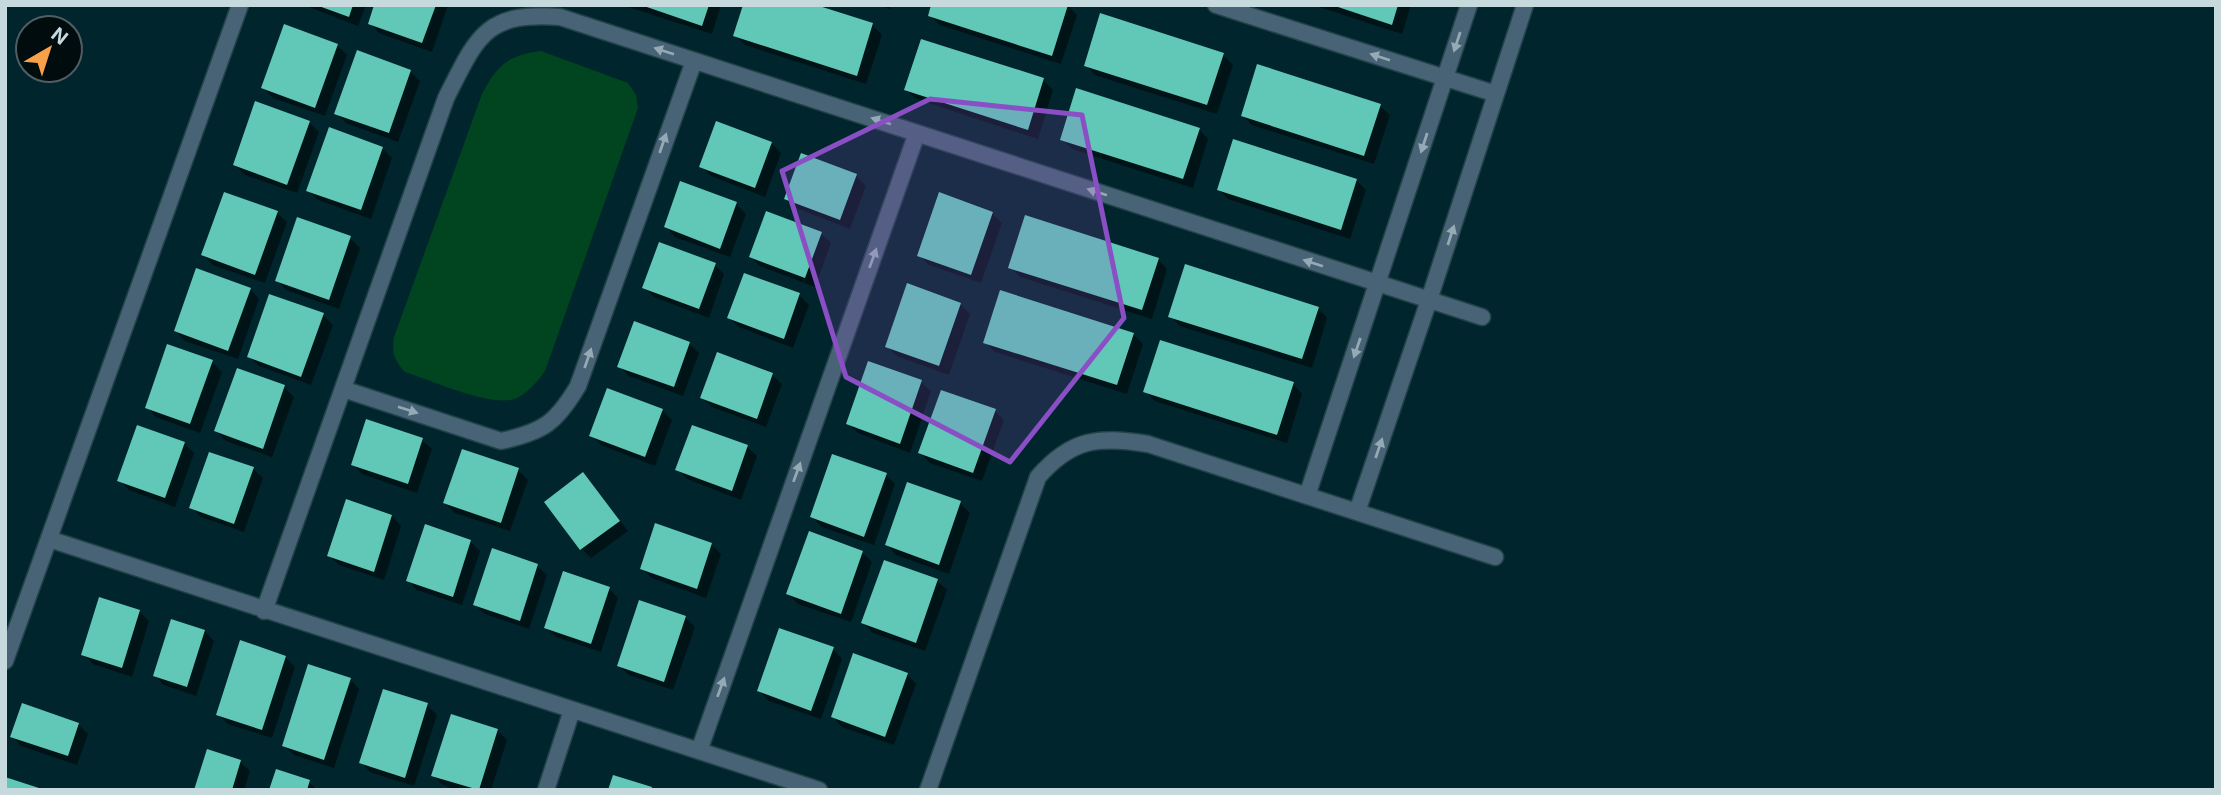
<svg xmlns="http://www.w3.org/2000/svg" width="2221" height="795" font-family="Inter,sans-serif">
  <rect width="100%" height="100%" fill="#00252c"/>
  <!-- green -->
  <path fill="#004420" d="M541 51 628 83 636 95 638 108 545 371C537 382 530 391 517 398 493 409 431 380 405 372 395 361 391 353 394 337L482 94C497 65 508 55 541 51Z"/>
  <!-- shadow -->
  <path fill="#0007" d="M304 5H366L358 26Z
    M376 5H448L432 52 379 33 370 23Z
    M622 5H721L712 34Z
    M878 5H891L890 9Z
    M1067 5 1077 15 1061 64 940 25 930 16Z
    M1313 5H1411L1402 34Z
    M872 25 882 35 866 84 745 45 735 35Z
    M337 45 347 55 325 116 273 98 263 88Z
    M1223 55 1233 65 1217 114 1095 75 1086 65Z
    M410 71 420 81 398 142 346 123 336 113Z
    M1043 80 1053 90 1038 139 916 99 906 90Z
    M1380 106 1390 115 1374 164 1252 125 1243 116Z
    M309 122 319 132 297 193 245 175 235 165Z
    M1199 129 1208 139 1193 188 1072 149 1062 139Z
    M771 143 781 153 765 197 711 176 701 166Z
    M382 148 392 158 371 219 318 200 308 191Z
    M856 176 866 186 850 229 796 208 786 199Z
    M1356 180 1366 190 1350 239 1228 199 1219 190Z
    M225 194 277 213 287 222 265 283 213 265 203 255Z
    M736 204 746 214 730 257 675 237 666 227Z
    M992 213 1002 223 981 283 929 265 919 255Z
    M298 220 350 238 360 248 339 309 286 290 277 280Z
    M821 234 831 243 815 287 760 266 751 257Z
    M1158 259 1167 269 1152 319 1020 277 1010 267Z
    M715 265 724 274 709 318 654 297 644 288Z
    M745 275 799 295 809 305 793 348 739 327 729 318Z
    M250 289 259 299 238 359 185 341 176 331Z
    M960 304 970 314 949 375 896 356 887 346Z
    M1318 308 1327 318 1312 368 1180 326 1170 316Z
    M323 315 333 325 311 385 259 366 249 357Z
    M1133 334 1143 344 1127 394 995 352 985 342Z
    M689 343 699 353 683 396 629 376 619 366Z
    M212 362 222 372 200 433 156 417 147 407Z
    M772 375 782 384 766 427 712 407 702 398Z
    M921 382 931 391 910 453 858 433 848 424Z
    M1293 384 1302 394 1287 443 1155 401 1145 391Z
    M284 387 294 397 272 457 226 441 216 431Z
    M662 410 672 420 655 466 601 445 591 435Z
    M995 411 1004 420 982 481 930 463 920 453Z
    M693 427 747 447 757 456 741 500 687 479 677 469Z
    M422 440 432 449 417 493 362 474 353 464Z
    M184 443 194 453 175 507 129 490 119 480Z
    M253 469 263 478 244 532 201 517 191 507Z
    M518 470 528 480 510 531 455 513 445 503Z
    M583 474 628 531 591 558 582 549Z
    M886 475 895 484 874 545 822 527 812 517Z
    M960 503 970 513 949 574 896 555 887 545Z
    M392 516 401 526 384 580 339 565 329 556Z
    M470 541 480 551 462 605 417 590 408 581Z
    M711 544 721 554 706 598 652 578 642 569Z
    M862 552 872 562 851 622 798 604 788 594Z
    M885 562 937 581 947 590 925 651 873 633 863 623Z
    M537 566 547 575 529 629 485 614 475 605Z
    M609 588 618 598 601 652 556 637 546 628Z
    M139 611 149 621 132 677 93 664 83 654Z
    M685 617 695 627 673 690 629 675 619 666Z
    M205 631 214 641 196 696 164 685 155 676Z
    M833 649 842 659 821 719 769 701 759 691Z
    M285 657 295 667 272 738 228 724 218 714Z
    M907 674 916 684 894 745 842 727 833 717Z
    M350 679 359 689 334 768 294 755 284 746Z
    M427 705 437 715 414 786 370 772 361 762Z
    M78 724 88 734 77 765 21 746 12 736Z
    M497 730 507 740 491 790H457L443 785 433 776Z
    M240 762 250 771 244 790H196Z
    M309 782 317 790H271Z"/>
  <!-- building -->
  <path fill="#61c8b8" d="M316 5H353L349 17Z
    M374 5H436L422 43 368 24Z
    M641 5H709L702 26Z
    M743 5H816L873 23 857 76 733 36Z
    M931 5H1068L1052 56 928 16Z
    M1332 5H1398L1392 25Z
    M1100 13 1224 53 1207 105 1084 66Z
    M284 24 338 44 315 108 261 88Z
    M921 39 1044 78 1028 130 904 90Z
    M357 50 411 70 389 133 334 114Z
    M1257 64 1381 104 1364 156 1241 116Z
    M1076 88 1200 128 1183 179 1060 140Z
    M255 101 310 121 287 185 233 165Z
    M716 121 772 142 755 188 699 167Z
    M329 127 383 147 361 210 306 191Z
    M1233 139 1357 179 1341 230 1217 190Z
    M801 153 857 174 840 220 784 199Z
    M680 181 737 202 720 249 664 227Z
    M224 192 278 211 255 275 201 255Z
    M939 192 993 212 971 275 917 256Z
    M766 211 822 232 805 278 749 257Z
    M1025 215 1159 258 1142 310 1008 268Z
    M297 217 351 236 329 300 275 281Z
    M659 242 716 263 699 309 642 288Z
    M1185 264 1319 307 1302 359 1168 317Z
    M196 268 251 288 228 351 174 331Z
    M744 273 800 293 784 339 727 318Z
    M907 283 961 303 939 366 885 347Z
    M1000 290 1134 333 1117 385 983 343Z
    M269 294 324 313 301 377 247 357Z
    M634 321 690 342 674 387 617 367Z
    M1160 340 1294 382 1277 435 1143 392Z
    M167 344 213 360 190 424 145 408Z
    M717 352 773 373 757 419 700 398Z
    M868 361 922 380 900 444 846 424Z
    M237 368 285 385 263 449 214 431Z
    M607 388 663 409 645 457 589 436Z
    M941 390 996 409 973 473 918 453Z
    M366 419 423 438 408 484 351 465Z
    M137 425 185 442 165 498 117 481Z
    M692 425 748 445 732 491 675 470Z
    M462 449 519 468 501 523 443 503Z
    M209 452 254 467 234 524 189 508Z
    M832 454 887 473 864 537 810 517Z
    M583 472 620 521 580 550 544 502Z
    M907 482 961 501 939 565 885 545Z
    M346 499 392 515 374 572 327 556Z
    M655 523 712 543 697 589 640 569Z
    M425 524 471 540 453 597 406 581Z
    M809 531 863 551 841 614 786 594Z
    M492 548 538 564 520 621 473 605Z
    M884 560 938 579 916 643 861 623Z
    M563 571 610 587 591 644 544 628Z
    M99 597 140 610 122 668 81 655Z
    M639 600 686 616 664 682 617 666Z
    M171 619 205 630 187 687 153 676Z
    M779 628 834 647 811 711 757 691Z
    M240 640 286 656 262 730 216 715Z
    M853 653 908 673 885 737 831 717Z
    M308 664 351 678 324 760 282 746Z
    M383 689 428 703 405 778 359 763Z
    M22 703 79 723 68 756 10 737Z
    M451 714 498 729 479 790 431 776Z
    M207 749 241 760 232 790H194Z
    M276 769 310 780 307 790H269Z
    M613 775 652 787 651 790H608Z
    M5 777 42 789V790H5Z"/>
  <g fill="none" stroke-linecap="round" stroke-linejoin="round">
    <defs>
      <path id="lane" d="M1216 5 1496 94
        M343 389 501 441C543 432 556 423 578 386L694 61
        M1307 496 1469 5
        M1357 512 1429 300 1525 5
        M49 539 819 790
        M264 611 446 98C477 37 485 11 560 17L1482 317
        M5 661 240 5
        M699 751 917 133
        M546 790 572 710
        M928 790 1038 477C1072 438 1099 436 1148 444L1495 557"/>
    </defs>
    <!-- lane casing -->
    <use href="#lane" stroke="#204248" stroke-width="19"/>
    <!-- lane -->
    <use href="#lane" stroke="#486276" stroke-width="16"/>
  </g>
  <!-- one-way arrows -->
  <defs><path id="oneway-solid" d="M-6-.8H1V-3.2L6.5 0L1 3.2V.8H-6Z" transform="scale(1.75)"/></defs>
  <g fill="#94aab4">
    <use href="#oneway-solid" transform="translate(1457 42) rotate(108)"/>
    <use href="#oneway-solid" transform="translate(664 51) rotate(-162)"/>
    <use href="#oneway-solid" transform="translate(1380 57) rotate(-162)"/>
    <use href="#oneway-solid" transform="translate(881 121) rotate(-162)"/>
    <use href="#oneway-solid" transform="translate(663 143) rotate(-71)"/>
    <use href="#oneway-solid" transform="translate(1424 143) rotate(108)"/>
    <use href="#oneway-solid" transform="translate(1097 192) rotate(-162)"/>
    <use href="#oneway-solid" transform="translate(1451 235) rotate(-72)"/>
    <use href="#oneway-solid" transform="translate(873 258) rotate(-70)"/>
    <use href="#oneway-solid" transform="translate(1313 263) rotate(-162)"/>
    <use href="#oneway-solid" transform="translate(1357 348) rotate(109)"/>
    <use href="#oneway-solid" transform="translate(588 358) rotate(-71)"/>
    <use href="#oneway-solid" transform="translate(408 410) rotate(18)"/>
    <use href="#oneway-solid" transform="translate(1379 448) rotate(-71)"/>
    <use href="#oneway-solid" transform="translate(797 472) rotate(-70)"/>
    <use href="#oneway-solid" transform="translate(721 687) rotate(-70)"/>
  </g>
  <!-- marked area -->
  <path fill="#8a4fc5" fill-opacity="0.2" stroke="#8a4fc5" stroke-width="5" stroke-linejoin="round" d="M930 99 1082 115 1124 318 1010 462 846 377 782 171Z"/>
  <!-- border -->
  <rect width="2221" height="795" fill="none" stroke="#c6dade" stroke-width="14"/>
  <!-- north arrow -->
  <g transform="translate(49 49) rotate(39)"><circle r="33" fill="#010c0f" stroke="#505e62" stroke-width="2"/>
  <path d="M0-5L12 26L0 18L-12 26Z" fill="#f7a14a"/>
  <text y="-10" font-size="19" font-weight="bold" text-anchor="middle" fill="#c6dade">N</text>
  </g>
</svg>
